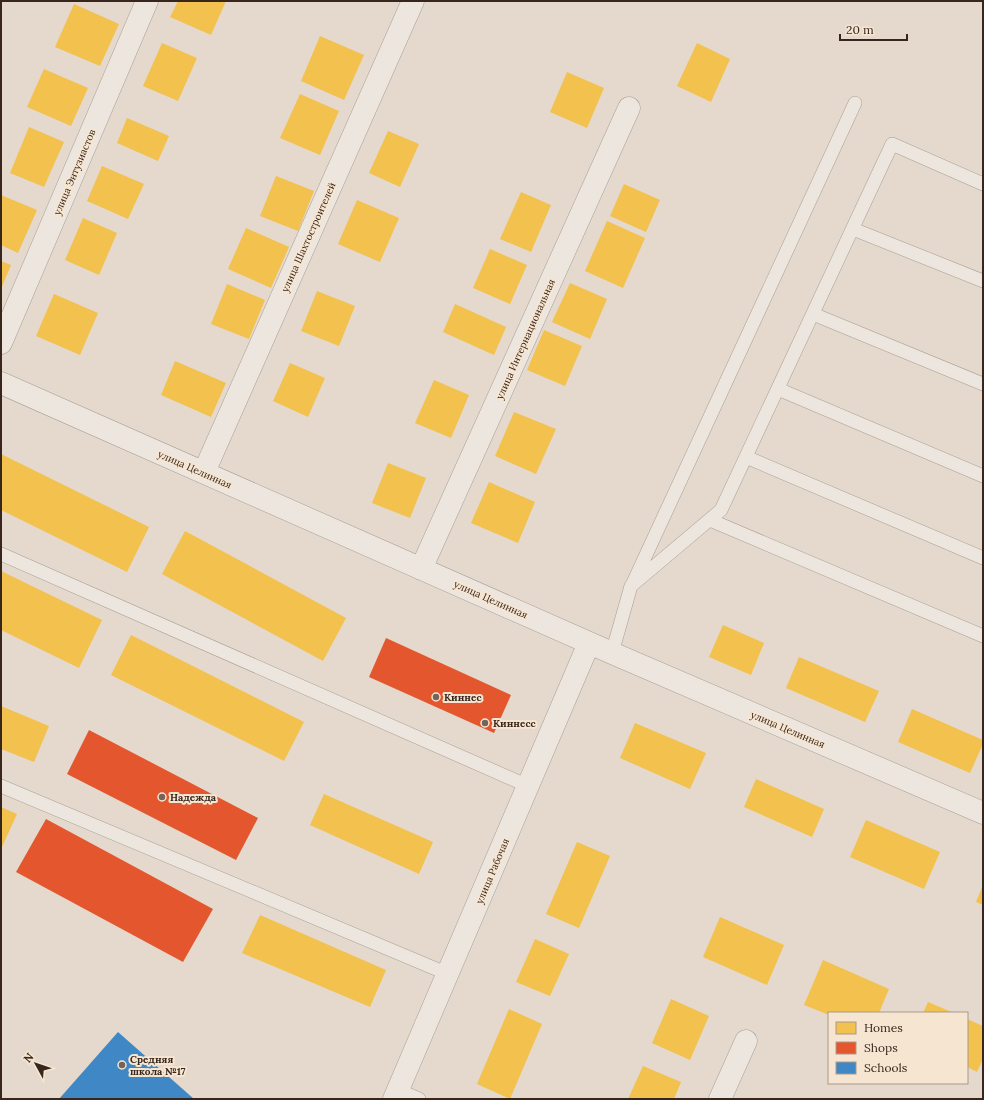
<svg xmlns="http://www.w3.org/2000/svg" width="984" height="1100" font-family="Lora,serif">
  <rect width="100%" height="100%" fill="#e4d9cc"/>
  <!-- homes -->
  <path fill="#f2c14e" d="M178 1H226L211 35 170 17Z
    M74 4 119 24 100 66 55 47Z
    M320 36 364 55 344 100 301 81Z
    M162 43 197 58 178 101 143 86Z
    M697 43 730 59 711 102 677 86Z
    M44 69 88 88 71 126 27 107Z
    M567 72 604 88 587 128 550 112Z
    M300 94 339 111 320 155 280 138Z
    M127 118 169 136 158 161 117 143Z
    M29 127 64 142 44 187 10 173Z
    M388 131 419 144 400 187 369 173Z
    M102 166 144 184 128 219 87 201Z
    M276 176 314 191 298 231 260 216Z
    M624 184 660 200 646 232 610 216Z
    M521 192 551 205 531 252 500 239Z
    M1 195 37 210 18 253 1 245Z
    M357 200 399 218 380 262 338 244Z
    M83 218 117 233 99 275 65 260Z
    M607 221 645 238 623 288 585 271Z
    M246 228 289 247 271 288 228 269Z
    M490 249 527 265 510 304 473 288Z
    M1 261 11 265 1 289Z
    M570 283 607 299 590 339 552 322Z
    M227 284 265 300 249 339 211 324Z
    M317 291 355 306 339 346 301 331Z
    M54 294 98 313 80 355 36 336Z
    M455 304 506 327 494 355 443 332Z
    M544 330 582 346 565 386 527 370Z
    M175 361 226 383 211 417 161 395Z
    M290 363 325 378 308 417 273 401Z
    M434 380 469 395 451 438 415 423Z
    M514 412 556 429 536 474 495 456Z
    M1 454 149 527 127 572 1 510Z
    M388 463 426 478 410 518 372 503Z
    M489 482 535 502 518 543 471 523Z
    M185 531 346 618 323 661 162 574Z
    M1 571 102 620 79 668 1 630Z
    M723 625 764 643 751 675 709 657Z
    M131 635 304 722 284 761 111 675Z
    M799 657 879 691 865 722 786 688Z
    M1 706 49 726 34 762 1 749Z
    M912 709 983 740V744L970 773 898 742Z
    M635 723 706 753 690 789 620 758Z
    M756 779 824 809 812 837 744 807Z
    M324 794 433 842 419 874 310 825Z
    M1 807 17 814 1 849Z
    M866 820 940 852 924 889 850 857Z
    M577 842 610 856 579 928 546 914Z
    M983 885V905L976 902Z
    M260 915 386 970 370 1007 242 953Z
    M720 917 784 945 767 985 703 957Z
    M535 939 569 954 550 996 516 982Z
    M823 960 889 989 879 1013H829V1015L804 1005Z
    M671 999 709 1016 690 1060 652 1043Z
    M928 1002 954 1013H923Z
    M509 1009 542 1024 510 1099 477 1084Z
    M967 1019 983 1026V1059L977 1072 967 1067Z
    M643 1066 681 1082 674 1099H628Z"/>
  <!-- shops -->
  <path fill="#e4572e" d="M386 638 511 695 494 733 369 677Z
    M89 730 258 818 236 860 67 774Z
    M46 819 213 909 183 962 16 872Z"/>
  <!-- schools -->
  <path fill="#3f88c5" d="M118 1032 194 1099H59Z"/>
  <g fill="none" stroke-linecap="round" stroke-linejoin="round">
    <defs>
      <path id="lane" d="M853 229 983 281
        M813 314 983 384
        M778 389 983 476
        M746 457 983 558
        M710 520 983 636
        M1 554 528 786
        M633 583 855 103
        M612 653 631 586 721 510 892 144 983 184
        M1 786 448 974
        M398 1090 419 1099"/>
      <path id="street" d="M1 343 147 1
        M1 383 612 653 983 813
        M204 472 413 1
        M421 569 629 108
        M394 1099 589 643
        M720 1099 746 1041"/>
    </defs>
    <!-- lane casing -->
    <use href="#lane" stroke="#a99f95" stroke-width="14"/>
    <!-- street casing -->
    <use href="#street" stroke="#a99f95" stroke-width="23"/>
    <!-- lane -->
    <use href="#lane" stroke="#ece6de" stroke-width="13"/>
    <!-- street -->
    <use href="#street" stroke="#ece6de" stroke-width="22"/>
  </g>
  <!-- markers -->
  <g fill="#74655a" stroke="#f6e6d1" stroke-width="1.5">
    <circle cx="436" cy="697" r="4"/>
    <circle cx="485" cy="723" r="4"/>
    <circle cx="162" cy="797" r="4"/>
    <circle cx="122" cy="1065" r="4"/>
  </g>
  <g text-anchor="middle" stroke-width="4" stroke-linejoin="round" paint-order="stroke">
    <!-- street labels -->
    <g font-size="10" fill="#38261d" stroke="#f6e6d1">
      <text transform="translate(74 172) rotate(-67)" y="4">улица Энтузиастов</text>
      <text transform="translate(308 237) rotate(-66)" y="4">улица Шахтостроителей</text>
      <text transform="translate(525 339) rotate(-66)" y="4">улица Интернациональная</text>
      <text transform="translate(195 469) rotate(24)" y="4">улица Целинная</text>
      <text transform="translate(491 599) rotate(24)" y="4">улица Целинная</text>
      <text transform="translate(788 729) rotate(23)" y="4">улица Целинная</text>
      <text transform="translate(492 871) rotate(-67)" y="4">улица Рабочая</text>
    </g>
    <!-- poi labels -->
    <g font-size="10" font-weight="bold" fill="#38261d" stroke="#f6e6d1" text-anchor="start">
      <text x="444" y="701">Киннес</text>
      <text x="493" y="727">Киннесс</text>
      <text x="170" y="801">Надежда</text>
      <text x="130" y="1063">Средняя<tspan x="130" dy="12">школа №17</tspan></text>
    </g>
  </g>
  <!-- border -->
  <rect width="984" height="1100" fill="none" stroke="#38261d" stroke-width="4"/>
  <!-- legend -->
  <rect x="828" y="1012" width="140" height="72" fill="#f6e6d1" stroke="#aa9989"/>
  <rect x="836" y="1022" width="20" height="12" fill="#f2c14e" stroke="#aa9989"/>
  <text x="864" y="1032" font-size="12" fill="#38261d">Homes</text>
  <rect x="836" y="1042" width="20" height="12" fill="#e4572e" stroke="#aa9989"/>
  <text x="864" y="1052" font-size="12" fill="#38261d">Shops</text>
  <rect x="836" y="1062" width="20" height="12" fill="#3f88c5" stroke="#aa9989"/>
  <text x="864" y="1072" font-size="12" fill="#38261d">Schools</text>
  <!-- north arrow -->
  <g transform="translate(36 1064) rotate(310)" stroke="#f6e6d1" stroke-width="3" paint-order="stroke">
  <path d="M0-3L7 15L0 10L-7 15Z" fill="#38261d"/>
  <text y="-6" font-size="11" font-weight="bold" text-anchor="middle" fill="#38261d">N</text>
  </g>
  <!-- scale -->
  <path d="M840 34v6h67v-6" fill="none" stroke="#38261d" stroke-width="2"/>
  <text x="846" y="34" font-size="12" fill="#38261d" stroke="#f6e6d1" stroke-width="3" paint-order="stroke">20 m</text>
</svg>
